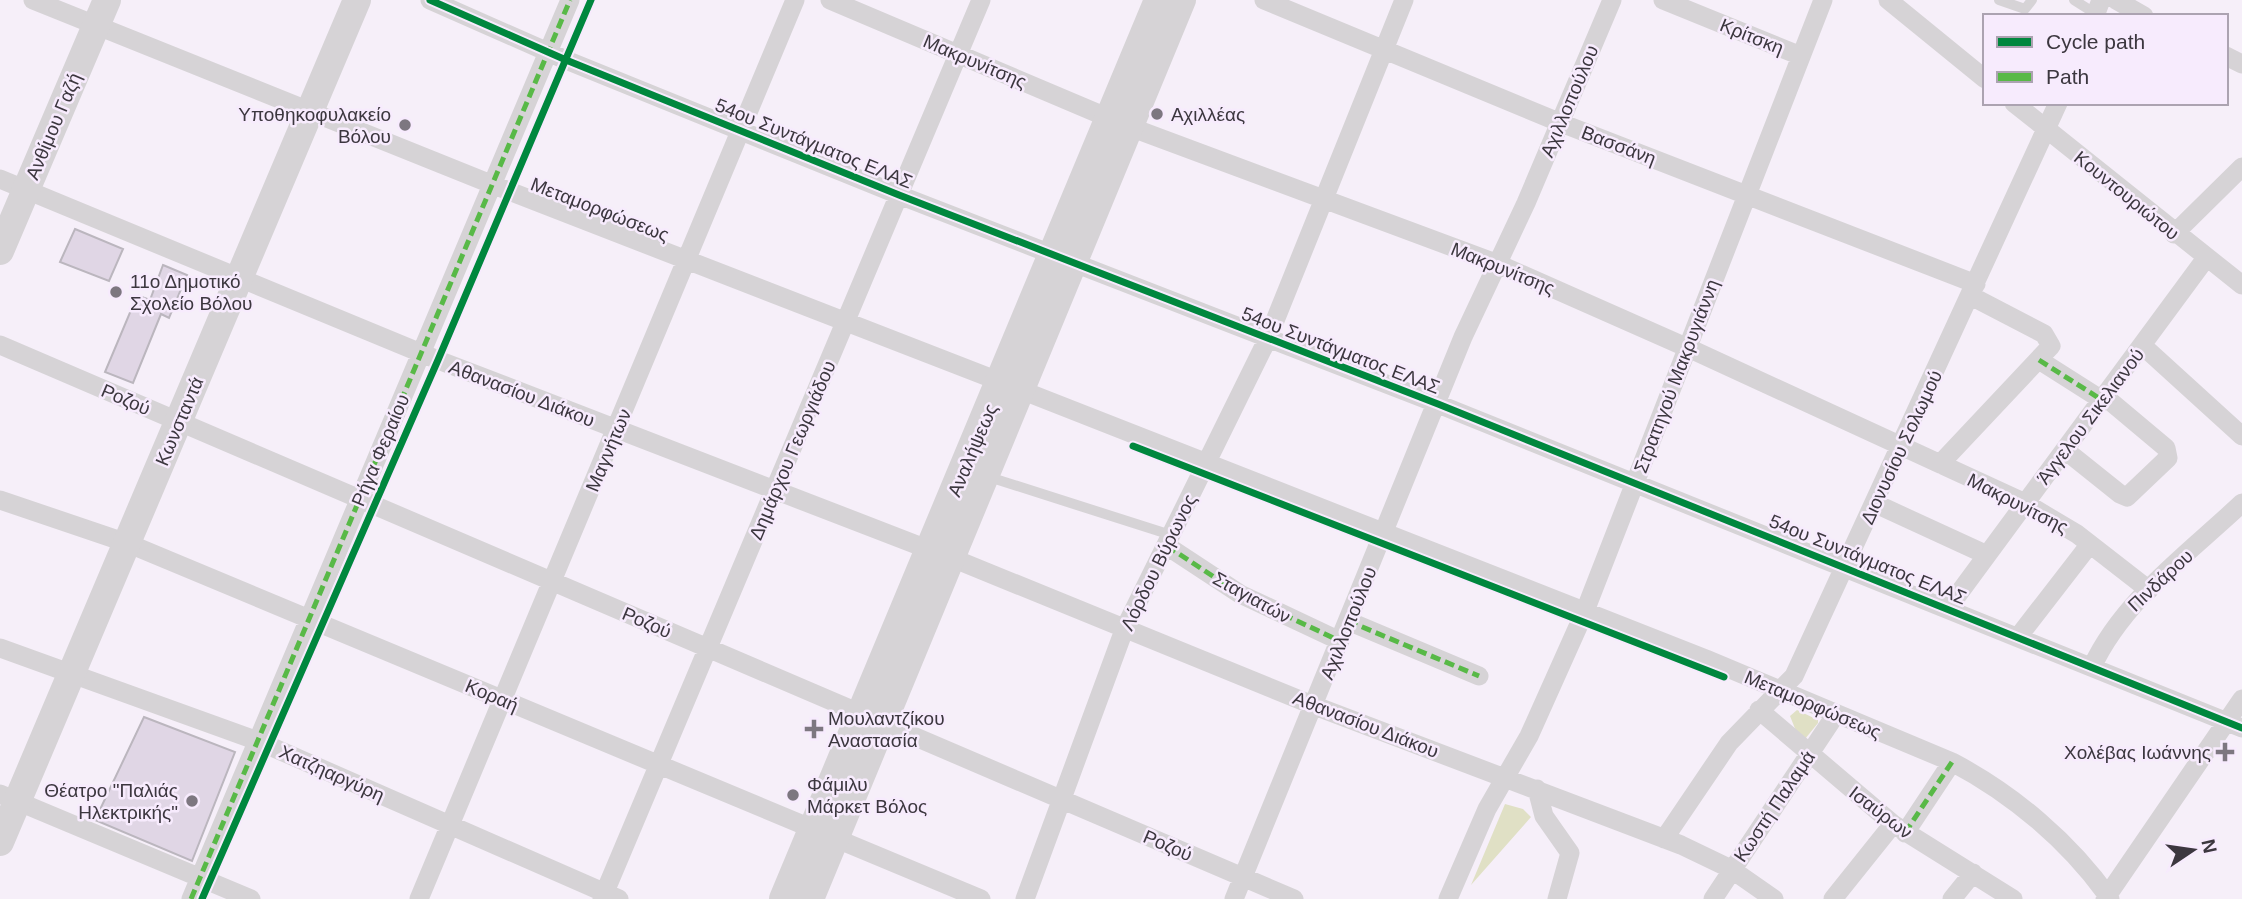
<svg xmlns="http://www.w3.org/2000/svg" width="2242" height="899" font-family="Helvetica,sans-serif">
  <rect width="100%" height="100%" fill="#f6eff9"/>
  <!-- green -->
  <path fill="#e0e0c5" d="M1797 710 1818 720V723L1805 739 1796 731 1790 716Z
    M1505 804 1523 809 1531 817 1471 885Z"/>
  <!-- building -->
  <path fill="#e0d6e5" stroke="#bbb6be" stroke-width="2" d="M75 229 123 249 109 281 60 262Z
    M163 265 187 275 169 318 161 314 133 383 105 372 134 303 139 296 150 300Z
    M144 717 235 752 192 861 95 820Z"/>
  <g fill="none" stroke-linecap="round" stroke-linejoin="round">
    <!-- lane -->
    <path stroke="#d6d3d6" stroke-width="10" d="M1999 0 2025 9 2032 0
      M2074 0 2096 14
      M989 477 1171 535"/>
    <!-- street -->
    <path stroke="#d6d3d6" stroke-width="19" d="M33 0 491 184 1001 382
      M430 0 566 60 899 195 1438 404 2242 728
      M830 0 1130 127 1498 264 1697 352 2025 503 2077 534 2149 590
      M1264 0 1561 123 1976 284
      M1663 0 1801 56
      M1888 0 1985 79
      M2116 0 2144 16
      M2095 16 2101 0
      M2226 56 2242 64
      M2014 103 2242 285
      M0 179 438 360 930 550
      M2174 234 2242 167
      M0 345 1294 899
      M2143 346 2242 436
      M2039 360 2102 400
      M1021 390 1706 659 1952 762C2013 794 2070 842 2110 899
      M2065 450 2120 494 2127 497 2168 458 2166 448 2104 396
      M1940 464 2051 346 2044 334 1971 296
      M0 500 127 543 981 899
      M1874 503 1987 555
      M1167 546 1240 594 1340 641
      M952 558 1315 706 1681 845 1731 869 1774 899
      M1948 608 2206 258
      M1348 621 1479 676
      M2018 637 2090 544
      M0 648 258 741 619 899
      M2092 667C2123 600 2189 553 2242 503
      M1759 710 1893 824 2013 899
      M1537 789 1544 816 1570 853 1557 899
      M0 794 251 899
      M1905 833 1952 762
      M1664 839 1729 743 1794 676 2058 103
      M191 899 570 0
      M419 899 795 0
      M602 899 981 0
      M1025 899 1124 630 1268 338 1404 0
      M1234 899 1463 337 1526 203 1612 0
      M1448 899 1487 809 1529 736 1585 611 1823 0
      M1713 899 1836 714
      M1833 899 1893 824
      M1952 899 1973 873
      M2105 899 2242 699"/>
    <!-- secondary -->
    <path stroke="#d6d3d6" stroke-width="28" d="M0 251 107 0
      M0 842 357 0
      M783 899 1158 0
      M810 899 1182 0"/>
    <!-- quiet -->
    <path stroke="#58b947" stroke-width="5" stroke-dasharray="10 5" stroke-linecap="butt" d="M2039 360 2102 400
      M1167 546 1240 594 1340 641
      M1348 621 1479 676
      M1905 833 1952 762
      M191 899 570 0"/>
    <defs>
      <path id="cycleway" d="M430 0 566 60 899 195 1438 404 2242 728
        M1133 446 1724 677
        M202 899 438 360 591 0"/>
    </defs>
    <!-- cycleway casing -->
    <use href="#cycleway" stroke="#f7ebfd" stroke-width="11"/>
    <!-- cycleway -->
    <use href="#cycleway" stroke="#00873e" stroke-width="7"/>
  </g>
  <!-- markers -->
  <g fill="#7d7780" stroke="#f7ebfd" stroke-width="2.5">
    <circle cx="1157" cy="114" r="7"/>
    <circle cx="405" cy="125" r="7"/>
    <circle cx="116" cy="292" r="7"/>
    <path d="M810.5 718.5h7v7h7v7h-7v7h-7v-7h-7v-7h7z"/>
    <path d="M2221.5 741.5h7v7h7v7h-7v7h-7v-7h-7v-7h7z"/>
    <circle cx="793" cy="795" r="7"/>
    <circle cx="192" cy="801" r="7"/>
  </g>
  <g text-anchor="middle" stroke-width="5" stroke-linejoin="round" paint-order="stroke">
    <!-- street labels -->
    <g font-size="19" fill="#3c373f" stroke="#f7ebfd">
      <text transform="translate(1752 36) rotate(22)" y="7">Κρίτσκη</text>
      <text transform="translate(975 61) rotate(23)" y="7">Μακρυνίτσης</text>
      <text transform="translate(1569 101) rotate(-67)" y="7">Αχιλλοπούλου</text>
      <text transform="translate(53 126) rotate(-67)" y="7">Ανθίμου Γαζή</text>
      <text transform="translate(814 143) rotate(22)" y="7">54ου Συντάγματος ΕΛΑΣ</text>
      <text transform="translate(1619 145) rotate(21)" y="7">Βασσάνη</text>
      <text transform="translate(2127 195) rotate(39)" y="7">Κουντουριώτου</text>
      <text transform="translate(600 209) rotate(21)" y="7">Μεταμορφώσεως</text>
      <text transform="translate(1503 268) rotate(22)" y="7">Μακρυνίτσης</text>
      <text transform="translate(1341 350) rotate(21)" y="7">54ου Συντάγματος ΕΛΑΣ</text>
      <text transform="translate(1676 376) rotate(-69)" y="7">Στρατηγού Μακρυγιάννη</text>
      <text transform="translate(522 393) rotate(21)" y="7">Αθανασίου Διάκου</text>
      <text transform="translate(126 399) rotate(23)" y="7">Ροζού</text>
      <text transform="translate(2090 416) rotate(-53)" y="7">Άγγελου Σικελιανού</text>
      <text transform="translate(179 421) rotate(-67)" y="7">Κωνσταντά</text>
      <text transform="translate(1901 447) rotate(-65)" y="7">Διονυσίου Σολωμού</text>
      <text transform="translate(380 450) rotate(-67)" y="7">Ρήγα Φεραίου</text>
      <text transform="translate(608 450) rotate(-67)" y="7">Μαγνήτων</text>
      <text transform="translate(792 450) rotate(-67)" y="7">Δημάρχου Γεωργιάδου</text>
      <text transform="translate(972 450) rotate(-67)" y="7">Αναλήψεως</text>
      <text transform="translate(2018 503) rotate(27)" y="7">Μακρυνίτσης</text>
      <text transform="translate(1868 559) rotate(22)" y="7">54ου Συντάγματος ΕΛΑΣ</text>
      <text transform="translate(1158 562) rotate(-64)" y="7">Λόρδου Βύρωνος</text>
      <text transform="translate(2160 580) rotate(-43)" y="7">Πινδάρου</text>
      <text transform="translate(1252 597) rotate(29)" y="7">Σταγιατών</text>
      <text transform="translate(647 622) rotate(23)" y="7">Ροζού</text>
      <text transform="translate(1348 623) rotate(-68)" y="7">Αχιλλοπούλου</text>
      <text transform="translate(492 695) rotate(23)" y="7">Κοραή</text>
      <text transform="translate(1813 704) rotate(23)" y="7">Μεταμορφώσεως</text>
      <text transform="translate(1366 724) rotate(21)" y="7">Αθανασίου Διάκου</text>
      <text transform="translate(332 773) rotate(24)" y="7">Χατζηαργύρη</text>
      <text transform="translate(1774 806) rotate(-56)" y="7">Κωστή Παλαμά</text>
      <text transform="translate(1881 812) rotate(37)" y="7">Ισαύρων</text>
      <text transform="translate(1168 845) rotate(23)" y="7">Ροζού</text>
    </g>
    <!-- poi labels -->
    <g font-size="19" fill="#3c373f" stroke="#f7ebfd" text-anchor="start">
      <text x="391" y="121" text-anchor="end">Υποθηκοφυλακείο<tspan x="391" dy="22">Βόλου</tspan></text>
      <text x="1171" y="121">Αχιλλέας</text>
      <text x="130" y="288">11ο Δημοτικό<tspan x="130" dy="22">Σχολείο Βόλου</tspan></text>
      <text x="828" y="725">Μουλαντζίκου<tspan x="828" dy="22">Αναστασία</tspan></text>
      <text x="2211" y="759" text-anchor="end">Χολέβας Ιωάννης</text>
      <text x="807" y="791">Φάμιλυ<tspan x="807" dy="22">Μάρκετ Βόλος</tspan></text>
      <text x="178" y="797" text-anchor="end">Θέατρο "Παλιάς<tspan x="178" dy="22">Ηλεκτρικής"</tspan></text>
    </g>
  </g>
  <!-- legend -->
  <rect x="1983" y="14" width="245" height="91" fill="#f7ebfd" stroke="#aca3b1" stroke-width="2"/>
  <rect x="1997" y="37" width="35" height="10" fill="#00873e" stroke="#aca3b1" stroke-width="2"/>
  <text x="2046" y="49" font-size="21" fill="#3c373f">Cycle path</text>
  <rect x="1997" y="72" width="35" height="10" fill="#58b947" stroke="#aca3b1" stroke-width="2"/>
  <text x="2046" y="84" font-size="21" fill="#3c373f">Path</text>
  <!-- north arrow -->
  <g transform="translate(2193 850) rotate(77)" stroke="#f7ebfd" stroke-width="5" paint-order="stroke">
  <path d="M0-5L12 26L0 18L-12 26Z" fill="#3c373f"/>
  <text y="-10" font-size="19" font-weight="bold" text-anchor="middle" fill="#3c373f">N</text>
  </g>
</svg>
